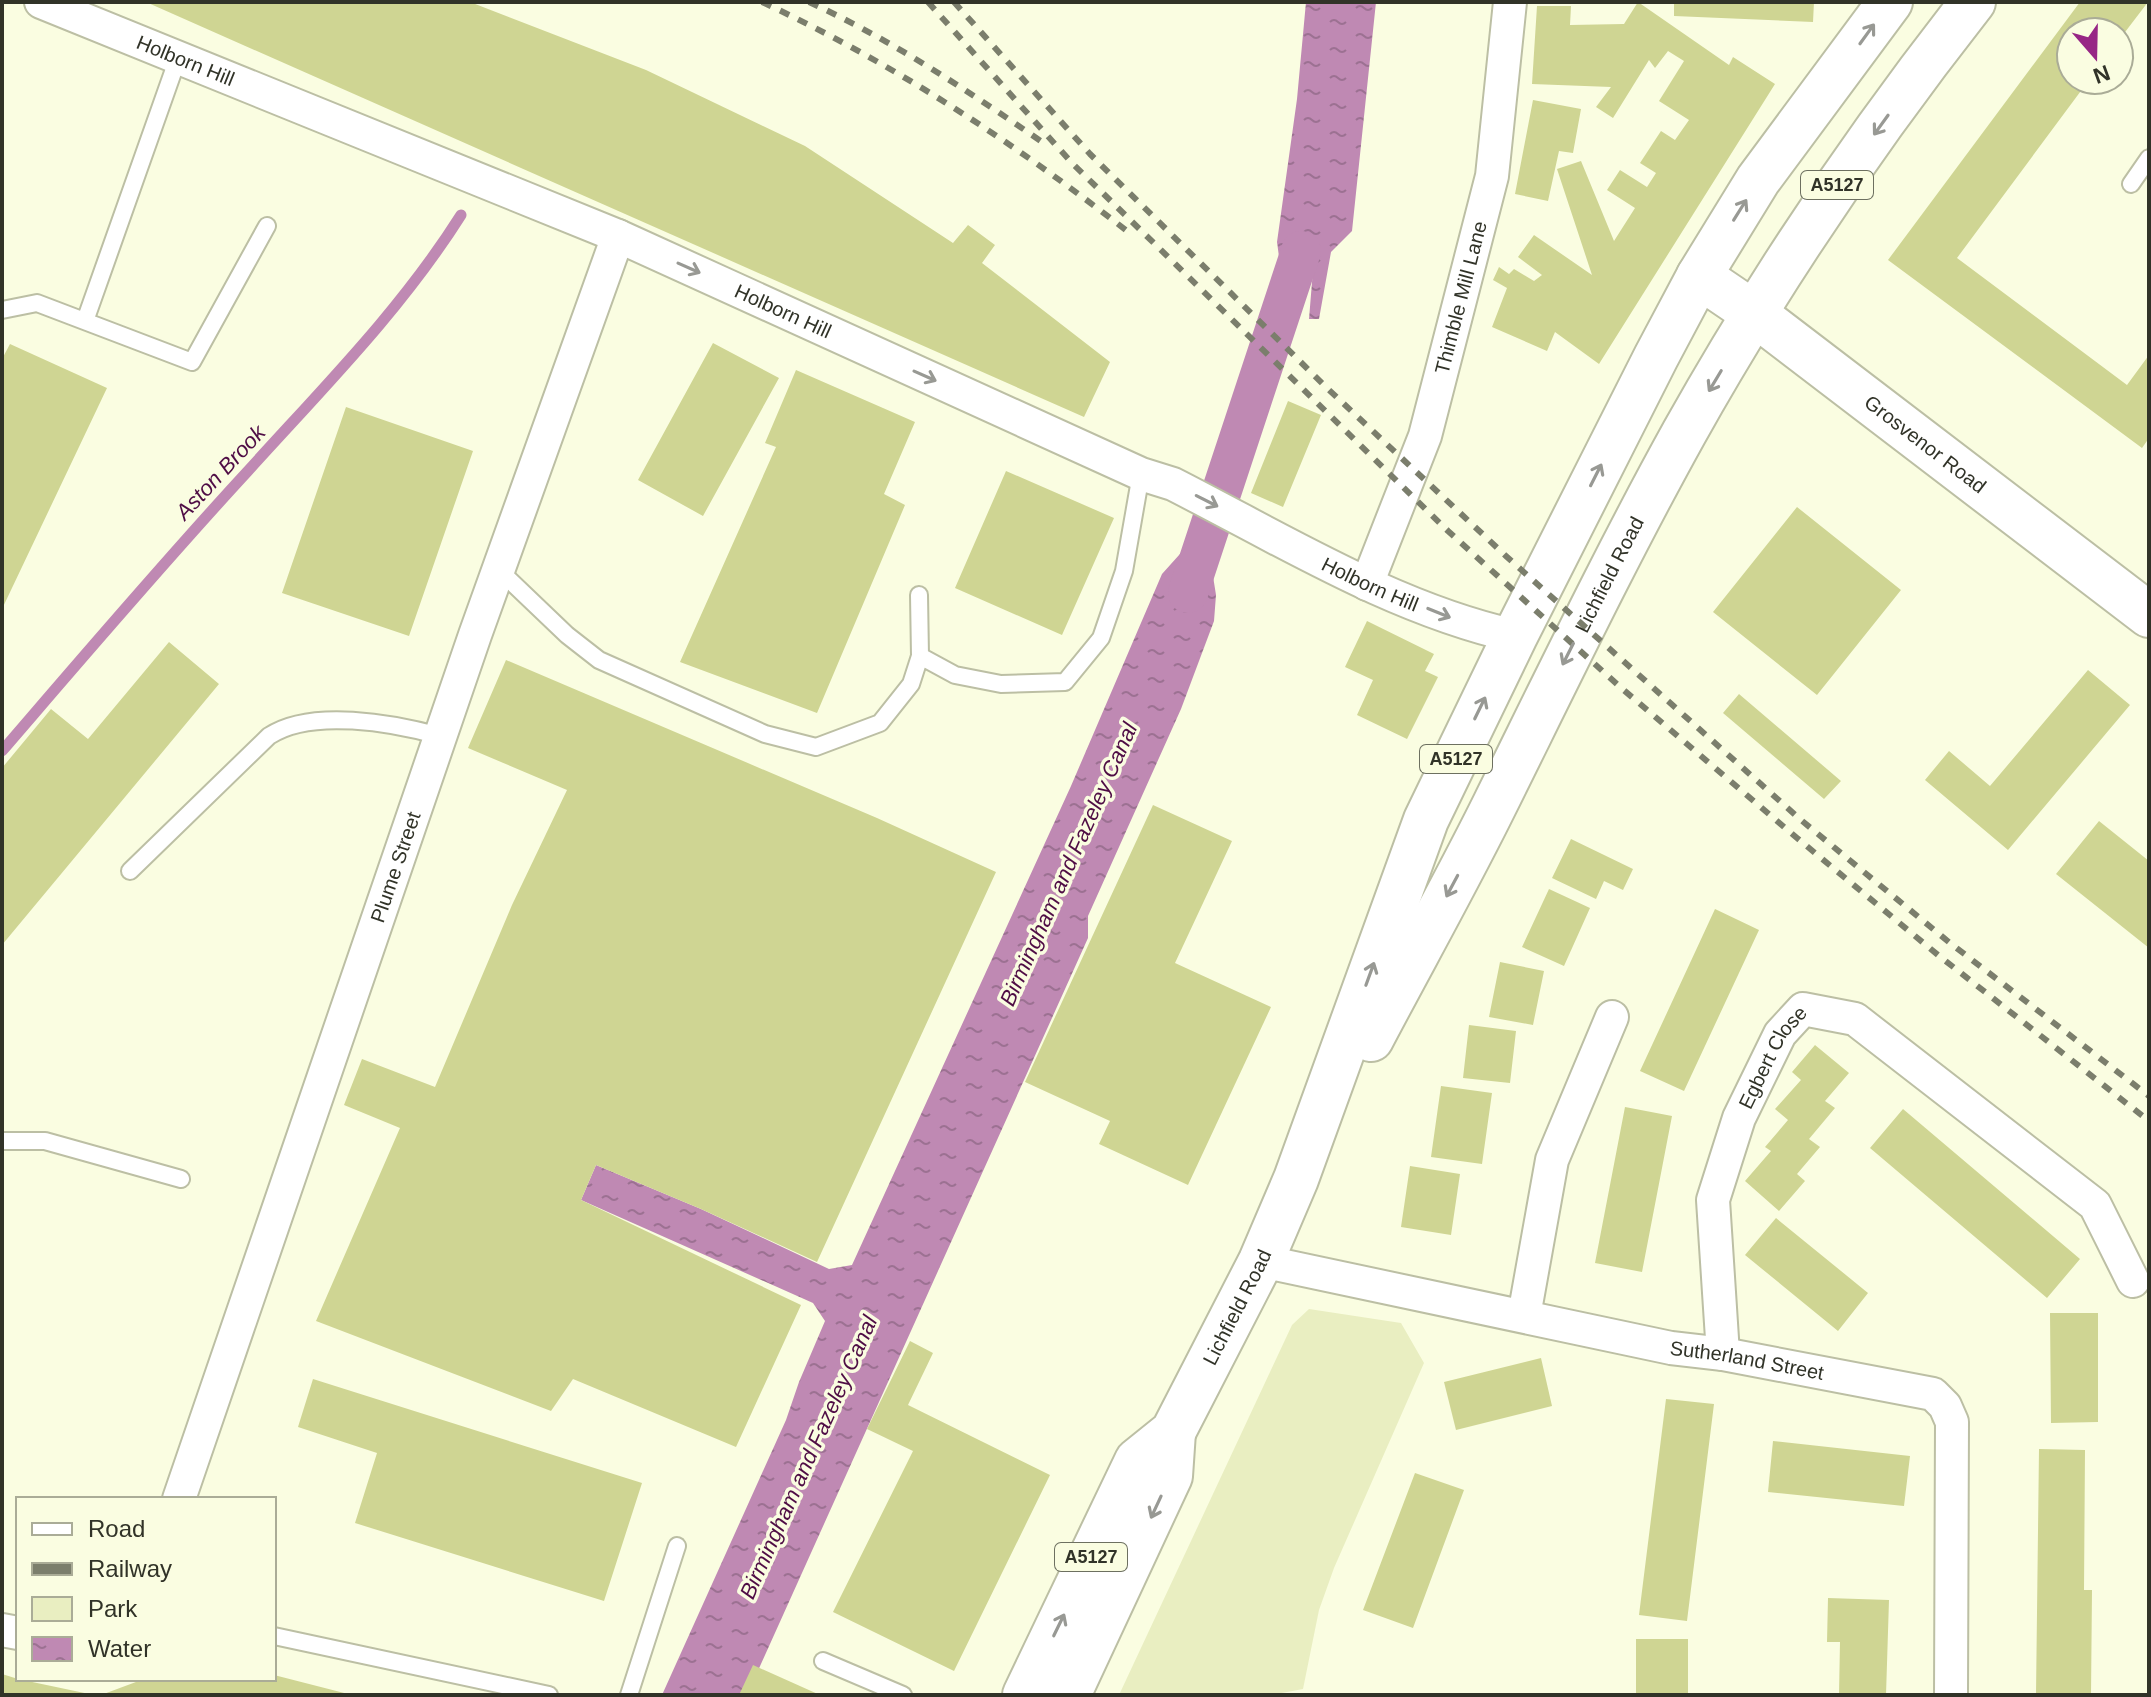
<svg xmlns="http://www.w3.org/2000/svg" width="2151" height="1697" font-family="Helvetica,sans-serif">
  <defs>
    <pattern id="water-ripples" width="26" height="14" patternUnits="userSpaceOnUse" patternTransform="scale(2)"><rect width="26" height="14" fill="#bf89b3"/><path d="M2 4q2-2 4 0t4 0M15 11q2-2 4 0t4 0" fill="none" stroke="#9c7192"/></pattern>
  </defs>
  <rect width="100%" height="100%" fill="#fafde1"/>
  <!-- park -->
  <path fill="#e9eec1" d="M1309 1309 1401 1323 1424 1363 1334 1568 1319 1610 1303 1689 1271 1695H1119L1292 1325Z"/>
  <!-- water -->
  <path fill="url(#water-ripples)" d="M1306 2H1376L1352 231 1331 252 1319 319H1309L1313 270 1285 301 1277 242 1297 99Z
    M1197 535 1211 543 1209 551 1216 595 1214 621 1181 709 1088 916V938L747 1695H662L786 1420 799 1382 825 1321 813 1303 581 1200 596 1165 701 1209 829 1269 852 1265 1071 786 1162 574Z"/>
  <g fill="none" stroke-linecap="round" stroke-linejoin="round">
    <!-- stream -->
    <path stroke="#bf89b3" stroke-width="11" d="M2 751C83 657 163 563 247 472 322 389 401 310 461 215"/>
    <!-- canal -->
    <path stroke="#bf89b3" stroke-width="40" d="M1188 593 1301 251"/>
  </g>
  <!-- building -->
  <path fill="#cfd593" d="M146 2H470L646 70 805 146 953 243 968 225 995 245 982 263 1110 362 1084 417Z
    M1638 2 1729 65 1733 57 1775 84 1599 364 1555 332 1547 351 1492 327 1507 288 1493 280 1499 267 1509 274 1514 269 1534 281 1542 275 1518 257 1534 235 1592 275 1557 169 1581 161 1614 241 1635 208 1607 190 1620 170 1647 187 1656 173 1640 163 1661 131 1675 140 1689 120 1659 101 1684 61 1668 51 1655 68 1649 60 1613 118 1596 107 1611 87 1532 84 1537 6H1571L1570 25 1624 24Z
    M1674 2H1814L1813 22 1674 16Z
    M2080 2H2148L2119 40V32H2071V80H2089L1957 258 2127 385 2149 355V438L2142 448 1888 260Z
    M1533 100 1581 109 1573 153 1559 151 1548 201 1515 194Z
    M713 343 779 378 703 516 638 480Z
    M10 344 107 388 2 609V359Z
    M796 370 915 422 884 494 905 505 817 713 680 662 776 447 765 443Z
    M1288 401 1321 415 1283 507 1251 493Z
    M346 407 473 451 409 636 282 593Z
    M1006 471 1114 518 1062 635 955 588Z
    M1797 507 1901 590 1817 695 1713 612Z
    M1367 621 1434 654 1425 671 1438 677 1407 739 1357 715 1373 680 1345 667Z
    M169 642 219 684 2 945V768L51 709 88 739Z
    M506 660 877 818 996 872 817 1262 701 1209 596 1165 581 1200 801 1305 736 1447 573 1379 551 1411 316 1321 400 1128 344 1105 362 1059 435 1087 512 905 567 790 468 748Z
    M2088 670 2130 705 2008 850 1925 780 1949 751 1990 786Z
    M1739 694 1841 781 1824 799 1723 713Z
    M1153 805 1232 841 1175 963 1271 1007 1188 1185 1099 1144 1110 1121 1025 1082Z
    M2099 821 2149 861V948L2056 874Z
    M1571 839 1633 869 1623 890 1604 881 1596 899 1552 878Z
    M1549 889 1590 908 1564 966 1522 947Z
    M1715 909 1759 930 1684 1091 1640 1071Z
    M1500 962 1544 971 1533 1025 1489 1017Z
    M1469 1025 1516 1031 1510 1083 1463 1078Z
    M1815 1045 1849 1073 1825 1101 1835 1108 1809 1139 1820 1147 1797 1174 1805 1181 1779 1211 1745 1181 1771 1151 1765 1147 1788 1120 1775 1109 1801 1080 1792 1072Z
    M1441 1086 1492 1093 1482 1164 1431 1157Z
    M1625 1107 1672 1116 1642 1272 1595 1263Z
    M1903 1109 2080 1259 2047 1298 1870 1148Z
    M1410 1166 1460 1174 1451 1235 1401 1227Z
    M1776 1218 1868 1293 1838 1331 1745 1255Z
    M2050 1313H2098V1422L2051 1423Z
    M910 1341 933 1353 908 1405 1050 1475 954 1671 833 1612 913 1451 867 1429Z
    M1541 1358 1552 1406 1456 1430 1444 1382Z
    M313 1379 642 1483 604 1601 355 1523 377 1453 298 1427Z
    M1666 1399 1714 1404 1687 1621 1639 1615Z
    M1773 1441 1910 1456 1904 1506 1768 1492Z
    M2039 1449 2085 1450 2084 1590H2092L2091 1695H2036Z
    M1415 1473 1464 1490 1413 1628 1363 1610Z
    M1828 1598 1889 1600 1886 1695H1839L1840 1642H1827Z
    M1636 1639H1688V1695H1636Z
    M753 1665 820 1695H739Z
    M2 1674 18 1679 94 1695H2Z
    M274 1675 352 1695H101L144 1679H274Z"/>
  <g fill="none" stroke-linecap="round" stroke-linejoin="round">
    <defs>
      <path id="lane" d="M2131 184 2149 158
        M2 310 37 303 192 362 267 226
        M85 321 178 58
        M498 569 567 635 599 660 765 734 816 747 880 723 911 684 920 656
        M919 595 920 656 955 675 1001 684 1065 682 1101 638 1124 571 1141 474
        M130 871 269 736C311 708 393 723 440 736
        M2 1141H45L181 1179
        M274 1636 549 1695
        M823 1661 903 1695
        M629 1695 677 1546"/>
      <g id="street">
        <path id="s1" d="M41 2 618 236 1141 474 1173 484C1283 540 1394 609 1515 636"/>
        <path id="s2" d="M1367 584 1425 436 1492 176 1510 2"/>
        <path id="s3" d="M1261 1261 1671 1348 1723 1354 1933 1394 1945 1406 1952 1422 1951 1695"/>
        <path d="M1524 1316 1552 1160 1612 1017"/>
        <path id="s4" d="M1723 1354 1713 1200 1739 1118 1780 1034 1803 1009 1855 1019 2095 1205 2133 1281"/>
        <path id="s5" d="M179 1499 475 635 618 236"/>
        <path d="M2 1630 18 1633"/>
      </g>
      <g id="secondary">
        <path id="s6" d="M1699 276 1755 314 2149 615"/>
      </g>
      <g id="primary">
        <path id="s7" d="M1371 1039C1412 961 1456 883 1495 804 1557 679 1617 554 1684 433 1769 281 1866 138 1973 2"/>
        <path id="s8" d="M1025 1695 1137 1461 1173 1432 1261 1261 1296 1179 1426 820 1515 636 1656 357 1699 276 1758 180 1890 2"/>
        <path d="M1068 1695 1170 1476 1173 1432"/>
      </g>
    </defs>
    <!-- lane casing -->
    <use href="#lane" stroke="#bcbfa4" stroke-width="20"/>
    <!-- street casing -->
    <use href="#street" stroke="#bcbfa4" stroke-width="36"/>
    <!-- secondary casing -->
    <use href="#secondary" stroke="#bcbfa4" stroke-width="48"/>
    <!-- primary casing -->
    <use href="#primary" stroke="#bcbfa4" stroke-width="48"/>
    <!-- lane -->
    <use href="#lane" stroke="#fff" stroke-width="16"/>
    <!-- street -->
    <use href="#street" stroke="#fff" stroke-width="32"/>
    <!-- secondary -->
    <use href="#secondary" stroke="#fff" stroke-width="44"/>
    <!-- primary -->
    <use href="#primary" stroke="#fff" stroke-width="44"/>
    <!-- rail -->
    <path stroke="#7b7e6c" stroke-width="6" stroke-dasharray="10 10" stroke-linecap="butt" d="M762 2C893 63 1013 142 1127 231
      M809 2C894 41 971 93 1048 146
      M928 2 1071 162 1448 531 1619 686 1797 838 1938 955 2149 1121
      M954 2 1090 154 1328 389 1507 557 1801 820 1950 943 2149 1096"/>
  </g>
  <!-- one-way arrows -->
  <defs><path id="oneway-shaft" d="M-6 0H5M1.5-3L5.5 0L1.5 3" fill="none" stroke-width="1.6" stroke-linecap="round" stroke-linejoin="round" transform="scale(2)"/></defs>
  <g stroke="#989994">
    <use href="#oneway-shaft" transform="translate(1867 34) rotate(-54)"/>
    <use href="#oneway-shaft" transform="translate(1881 125) rotate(126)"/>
    <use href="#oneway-shaft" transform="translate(1740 210) rotate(-58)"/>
    <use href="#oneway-shaft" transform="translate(689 268) rotate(24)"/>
    <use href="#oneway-shaft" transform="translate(925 376) rotate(24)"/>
    <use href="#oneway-shaft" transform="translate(1715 381) rotate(121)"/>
    <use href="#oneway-shaft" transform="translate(1596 475) rotate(-63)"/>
    <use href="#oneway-shaft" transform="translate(1207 501) rotate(27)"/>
    <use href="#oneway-shaft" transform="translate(1439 613) rotate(22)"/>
    <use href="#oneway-shaft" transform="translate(1568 654) rotate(117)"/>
    <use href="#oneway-shaft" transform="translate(1480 708) rotate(-64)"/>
    <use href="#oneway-shaft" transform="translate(1452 886) rotate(118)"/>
    <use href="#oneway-shaft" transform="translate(1370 974) rotate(-70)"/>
    <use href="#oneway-shaft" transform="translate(1156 1507) rotate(115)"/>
    <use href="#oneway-shaft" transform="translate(1059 1625) rotate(-64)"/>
  </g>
  <g text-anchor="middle" stroke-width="7" stroke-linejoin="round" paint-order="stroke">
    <!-- shield labels -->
    <g fill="#fafde1" stroke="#6d7060" stroke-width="2">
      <rect x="1801" y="171" width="72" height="28" rx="6"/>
      <rect x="1420" y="745" width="72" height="28" rx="6"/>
      <rect x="1055" y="1543" width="72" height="28" rx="6"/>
    </g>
    <g font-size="18" font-weight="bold" fill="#313328">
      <text x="1837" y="191">A5127</text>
      <text x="1456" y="765">A5127</text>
      <text x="1091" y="1563">A5127</text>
    </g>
    <!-- street labels -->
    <g font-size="20" fill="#313328" stroke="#fafde1">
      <text dy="7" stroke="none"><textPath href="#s1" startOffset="156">Holborn Hill</textPath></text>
      <text dy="7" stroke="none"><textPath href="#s2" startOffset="302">Thimble Mill Lane</textPath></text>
      <text dy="7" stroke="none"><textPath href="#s1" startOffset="804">Holborn Hill</textPath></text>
      <text dy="7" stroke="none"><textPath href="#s6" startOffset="282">Grosvenor Road</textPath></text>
      <text dy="7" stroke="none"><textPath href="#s7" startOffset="522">Lichfield Road</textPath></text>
      <text dy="7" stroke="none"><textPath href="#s1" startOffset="1452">Holborn Hill</textPath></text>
      <text dy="7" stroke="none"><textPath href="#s5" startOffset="668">Plume Street</textPath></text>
      <text dy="7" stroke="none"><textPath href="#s4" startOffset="310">Egbert Close</textPath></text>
      <text dy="7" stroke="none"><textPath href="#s8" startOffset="446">Lichfield Road</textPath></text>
      <text dy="7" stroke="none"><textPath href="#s3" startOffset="496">Sutherland Street</textPath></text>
    </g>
    <!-- water labels -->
    <g font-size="22" font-style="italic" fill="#4f0d45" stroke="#fafde1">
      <text transform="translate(220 472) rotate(-47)" y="8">Aston Brook</text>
      <text transform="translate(1068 864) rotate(-66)" y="8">Birmingham and Fazeley Canal</text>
      <text transform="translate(808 1457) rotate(-66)" y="8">Birmingham and Fazeley Canal</text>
    </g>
  </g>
  <!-- border -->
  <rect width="2151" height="1697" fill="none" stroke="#313328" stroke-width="8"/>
  <!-- legend -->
  <rect x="16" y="1497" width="260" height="184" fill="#fafde1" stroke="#aaac97" stroke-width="2"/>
  <rect x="32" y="1523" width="40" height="12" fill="#ffffff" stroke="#aaac97" stroke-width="2"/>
  <text x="88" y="1537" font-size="24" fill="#313328">Road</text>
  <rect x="32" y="1563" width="40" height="12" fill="#7b7e6c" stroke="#aaac97" stroke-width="2"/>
  <text x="88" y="1577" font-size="24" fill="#313328">Railway</text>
  <rect x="32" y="1597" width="40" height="24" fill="#e9eec1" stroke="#aaac97" stroke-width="2"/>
  <text x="88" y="1617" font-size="24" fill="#313328">Park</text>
  <rect x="32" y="1637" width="40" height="24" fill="url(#water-ripples)" stroke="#aaac97" stroke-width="2"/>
  <text x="88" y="1657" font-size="24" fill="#313328">Water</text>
  <!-- north arrow -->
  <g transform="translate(2095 56) rotate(160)"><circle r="38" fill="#fafde1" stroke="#aaac97" stroke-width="2"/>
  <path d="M0-6L14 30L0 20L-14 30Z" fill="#972685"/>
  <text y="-12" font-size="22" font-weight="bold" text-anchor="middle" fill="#313328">N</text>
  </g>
</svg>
